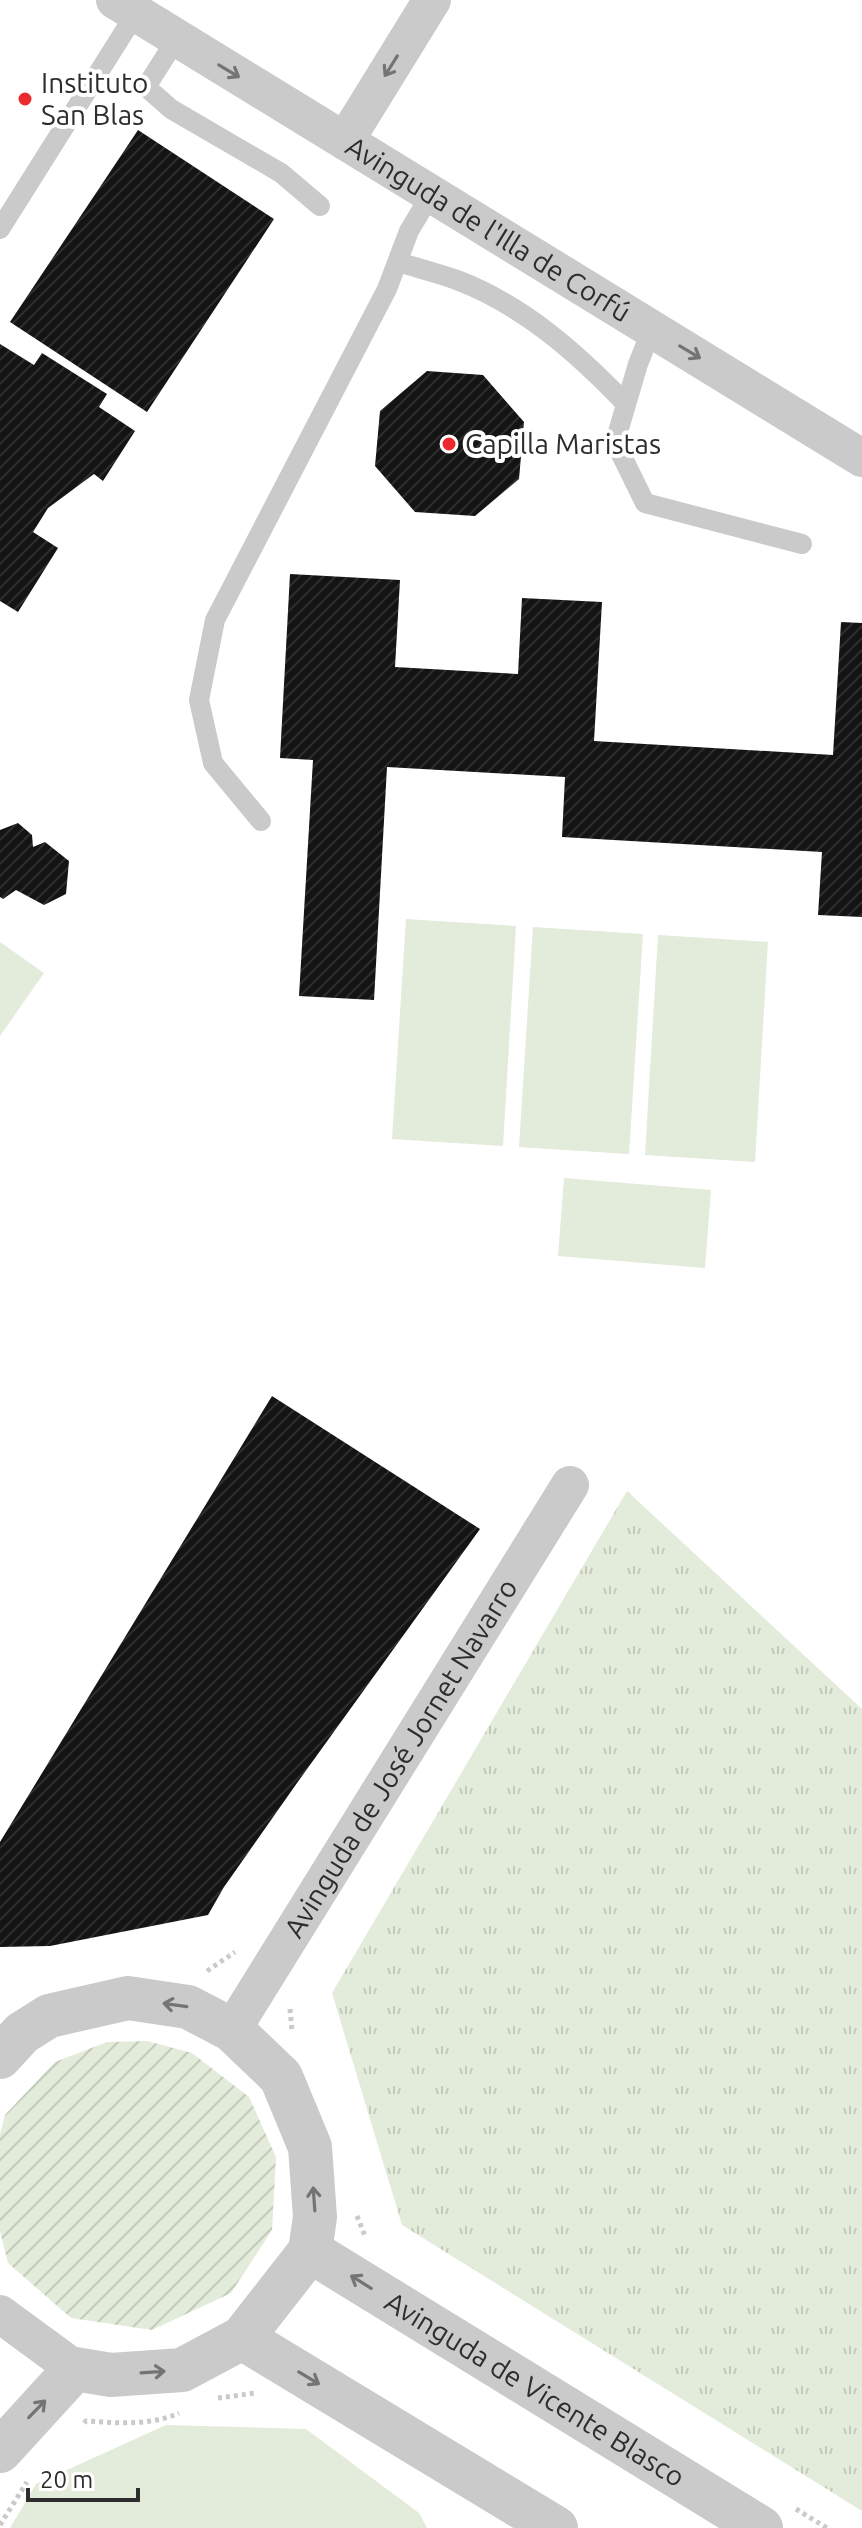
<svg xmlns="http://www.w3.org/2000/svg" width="862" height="2528" font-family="Ubuntu,sans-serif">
  <defs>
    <pattern id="grass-tufts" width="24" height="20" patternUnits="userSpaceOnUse" patternTransform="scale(2)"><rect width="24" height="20" fill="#e3ebda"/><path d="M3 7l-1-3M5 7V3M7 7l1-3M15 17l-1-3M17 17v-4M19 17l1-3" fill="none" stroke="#c3cabb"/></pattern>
    <pattern id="garden-furrows" width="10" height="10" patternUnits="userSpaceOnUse" patternTransform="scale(2)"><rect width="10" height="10" fill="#e3ebda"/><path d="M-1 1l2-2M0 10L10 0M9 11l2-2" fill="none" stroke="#c3cabb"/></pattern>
    <pattern id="building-hatch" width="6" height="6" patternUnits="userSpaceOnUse" patternTransform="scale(2)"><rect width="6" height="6" fill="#141414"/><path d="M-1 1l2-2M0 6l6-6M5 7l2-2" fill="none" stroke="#2e2e2e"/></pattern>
  </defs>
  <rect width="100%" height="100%" fill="#fff"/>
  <!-- grass -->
  <path fill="url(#grass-tufts)" d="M627 1491 862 1709V2511L402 2225 332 1993Z"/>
  <!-- garden -->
  <path fill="url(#garden-furrows)" d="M147 2041 192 2053 249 2097 276 2157 272 2230 231 2293 152 2330 71 2318 8 2263 0 2231V2134L5 2115 55 2062 107 2042Z"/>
  <!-- pitch -->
  <path fill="#e3ebda" d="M406 919 516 926 503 1146 392 1139Z
    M533 927 643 934 629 1154 519 1147Z
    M658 935 768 942 755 1162 645 1155Z
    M0 942 44 973 0 1036Z
    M564 1178 711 1190 705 1268 558 1256Z
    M166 2425 306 2429 419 2513 427 2528H10L36 2484Z"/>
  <!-- building -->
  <path fill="url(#building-hatch)" d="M138 130 274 219 147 412 10 322Z
    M0 344 34 365 42 353 107 394 99 407 135 431 103 481 94 474 48 508 33 532 58 548 18 612 0 601Z
    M427 371 483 375 524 422 519 479 475 516 415 512 375 466 380 411Z
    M290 574 400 580 395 667 518 674 522 598 602 602 594 741 833 755 841 622 862 623V917L818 915 822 852 562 837 565 777 387 767 374 1000 299 996 313 760 280 758Z
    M18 823 32 835 33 847 45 842 69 861 66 894 44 905 16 890 3 899 0 897V830Z
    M272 1396 480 1529 297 1783 224 1887 208 1915 50 1946 0 1947V1842Z"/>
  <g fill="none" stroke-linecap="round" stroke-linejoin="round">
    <!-- path -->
    <path stroke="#cacaca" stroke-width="5" stroke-dasharray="4 4" stroke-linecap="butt" d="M207 1971 235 1952
      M290 2009 292 2031
      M357 2216 365 2236
      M218 2398 256 2393
      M84 2423 86 2421C117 2423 150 2426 179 2413
      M796 2509 827 2528
      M0 2525 27 2482"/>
    <!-- service -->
    <path stroke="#cacaca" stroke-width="20" d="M177 38 146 87 171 109 281 173 320 206
      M0 229 136 13
      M398 262C417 268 438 273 457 280 523 305 577 353 625 403
      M652 329 638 364 615 442 645 503 802 544
      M261 821 213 763 199 700 215 620 387 289 409 231 431 194"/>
    <!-- minor -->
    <g stroke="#cacaca" stroke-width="38">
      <path id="s1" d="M115 0 862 458"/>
      <path d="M345 141 432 0"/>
      <path id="s2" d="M232 2030 570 1485"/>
      <path d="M0 2314 75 2369"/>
    </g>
    <!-- tertiary -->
    <g stroke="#cacaca" stroke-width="44">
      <path d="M0 2057 22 2033 49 2016 128 1998 188 2007 232 2030 281 2077 310 2147 315 2217 310 2251 242 2338 182 2370 111 2375 75 2369 0 2451"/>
      <path id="s3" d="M310 2251 761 2528"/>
      <path d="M242 2338 556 2528"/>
    </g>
  </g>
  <!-- one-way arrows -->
  <defs><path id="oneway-shaft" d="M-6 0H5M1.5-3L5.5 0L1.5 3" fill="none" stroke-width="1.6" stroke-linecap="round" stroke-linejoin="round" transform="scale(2)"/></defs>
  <g stroke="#747474">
    <use href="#oneway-shaft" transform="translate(391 66) rotate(122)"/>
    <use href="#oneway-shaft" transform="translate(229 71) rotate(31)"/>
    <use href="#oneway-shaft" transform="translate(690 352) rotate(31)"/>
    <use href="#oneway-shaft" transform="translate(175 2005) rotate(-172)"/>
    <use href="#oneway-shaft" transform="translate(314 2199) rotate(-94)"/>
    <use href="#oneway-shaft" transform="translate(361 2282) rotate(-148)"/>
    <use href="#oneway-shaft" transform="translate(153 2372) rotate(-4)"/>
    <use href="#oneway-shaft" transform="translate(309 2378) rotate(31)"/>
    <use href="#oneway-shaft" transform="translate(37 2409) rotate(-46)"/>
  </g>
  <!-- markers -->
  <g fill="#ea2a2f" stroke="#fff" stroke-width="3">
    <circle cx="25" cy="99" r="8"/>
    <circle cx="449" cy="444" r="8"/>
  </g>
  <g text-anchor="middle" stroke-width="8" stroke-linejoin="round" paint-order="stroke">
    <!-- poi labels -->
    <g font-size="28" fill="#2d2d2d" stroke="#fff" text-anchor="start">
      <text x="41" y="93">Instituto<tspan x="41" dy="32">San Blas</tspan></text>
      <text x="465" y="454">Capilla Maristas</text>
    </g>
    <!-- street labels -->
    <g font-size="28" fill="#2d2d2d" stroke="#fff">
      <text dy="10" stroke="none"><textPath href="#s1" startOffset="438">Avinguda de l'Illa de Corfú</textPath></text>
      <text dy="10" stroke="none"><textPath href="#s2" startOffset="320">Avinguda de José Jornet Navarro</textPath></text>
      <text dy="10" stroke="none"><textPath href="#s3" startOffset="264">Avinguda de Vicente Blasco</textPath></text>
    </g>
  </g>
  <!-- scale -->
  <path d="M28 2488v12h110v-12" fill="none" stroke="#2d2d2d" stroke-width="4"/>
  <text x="40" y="2488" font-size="24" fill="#2d2d2d" stroke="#ffffff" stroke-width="6" paint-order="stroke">20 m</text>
</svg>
